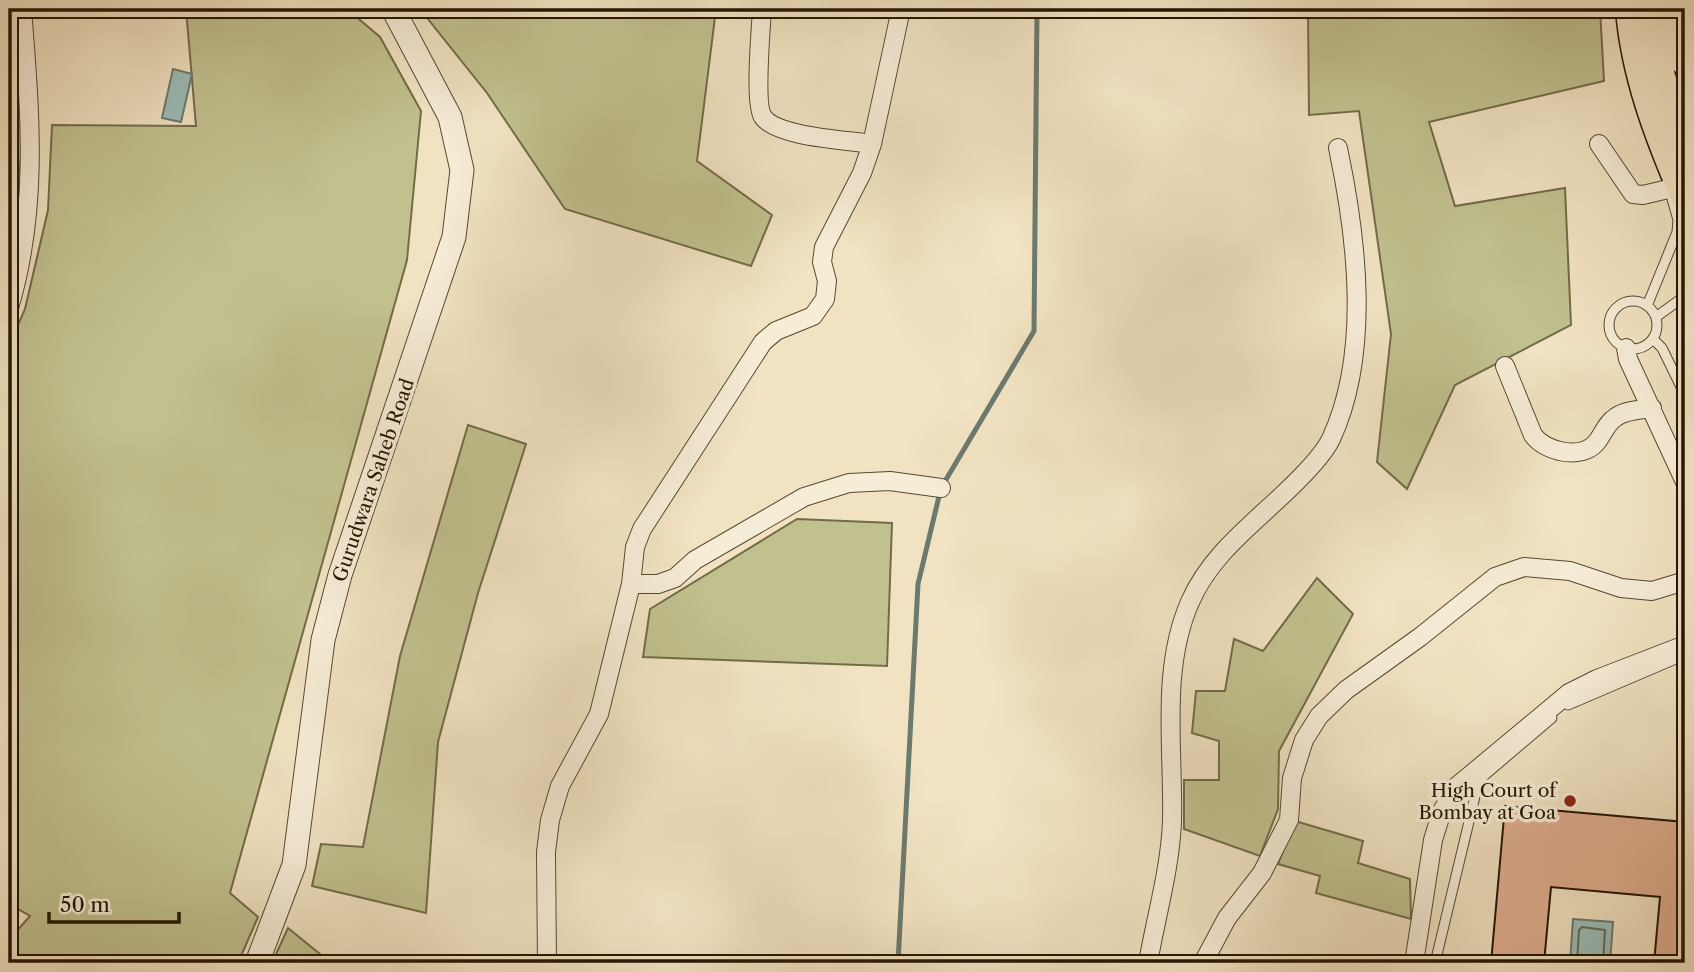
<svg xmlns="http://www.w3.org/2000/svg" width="1694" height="972" font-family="'Libre Caslon Text',serif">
  <rect width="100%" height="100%" fill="#f1e3c2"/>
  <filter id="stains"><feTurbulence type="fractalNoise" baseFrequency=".00286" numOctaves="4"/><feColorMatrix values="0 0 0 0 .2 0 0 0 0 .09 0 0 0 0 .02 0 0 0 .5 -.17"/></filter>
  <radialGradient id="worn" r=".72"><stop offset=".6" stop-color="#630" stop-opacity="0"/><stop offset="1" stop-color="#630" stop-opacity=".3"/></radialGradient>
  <!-- green -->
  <path fill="#c1c18f" stroke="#726c48" stroke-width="2" d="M186 9H347L380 37 421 111 407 260 230 893 258 917 238 963H9V940L30 916 9 904V346L25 309 48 210 52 125 196 126Z
    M420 9H716L697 161 772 215 751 266 565 209 487 93Z
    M1308 9H1600L1604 81 1429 122 1455 206 1565 188 1571 325 1455 385 1407 489 1377 462 1391 334 1359 111 1309 115Z
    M9 125H25L9 255Z
    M468 425 526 444 478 593 438 742 426 913 312 886 321 844 363 847 400 656Z
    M797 519 892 523 887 666 643 657 650 609Z
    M1317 578 1353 614 1279 751 1278 809 1260 856 1184 829V780H1219V741L1192 733 1196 691H1225L1234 639 1263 651Z
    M1295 821 1363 841 1358 863 1410 879 1411 919 1316 893 1320 876 1278 864Z
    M288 928 331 963H272Z"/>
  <!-- water -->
  <path fill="#9bbdb8" stroke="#6b7a6f" stroke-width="2" d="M173 69 192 74 181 122 162 118Z
    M1573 919 1613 922 1610 963H1570Z"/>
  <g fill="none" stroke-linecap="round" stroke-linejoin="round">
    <!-- shore -->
    <path stroke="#606a5c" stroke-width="2" d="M1577 963 1579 930 1582 927 1605 930 1603 963"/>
    <!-- stream -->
    <path stroke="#6b7a6f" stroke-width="5" d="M898 963 918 584 941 488 1034 331 1037 9"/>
  </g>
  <!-- building -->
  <path fill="#deae8f" stroke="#241601" stroke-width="2" d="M1505 806 1685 822V963H1654L1660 897 1551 887 1544 963H1491Z"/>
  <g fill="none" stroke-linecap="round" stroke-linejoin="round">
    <defs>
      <path id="service" d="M1609 325a24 24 0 1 1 48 0a24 24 0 1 1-48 0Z
        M1647 306 1677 232 1678 220 1672 199
        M1656 317 1685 296
        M1653 339 1662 348 1685 395
        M1568 705 1685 655
        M1435 963 1479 780 1552 718"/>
      <path id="minor" d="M762 9C761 28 754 104 763 117 777 137 847 140 872 144
        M1599 144 1633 194 1643 195 1681 186
        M9 308C39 208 30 111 22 9
        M1626 348 1628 359 1685 482
        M1505 366 1533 435C1545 452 1581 460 1596 443 1603 435 1606 423 1616 417 1626 410 1640 410 1652 408
        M631 584H658L675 578 695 560 804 497 849 483 890 481 941 488
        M547 963 546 852 550 820 560 786 599 714 631 584 635 547 642 529 763 342 776 331 813 316 825 299 827 281 822 262 824 247 862 173 872 144 901 9
        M1148 963C1156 917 1170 869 1172 822 1174 751 1160 670 1190 602 1212 551 1260 519 1298 480 1309 469 1324 453 1331 439 1371 353 1357 238 1338 148
        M1203 963 1227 918 1262 873 1289 820 1292 778 1304 740 1319 716 1346 690 1420 637 1495 577 1524 567 1570 571 1621 588 1652 591 1685 581
        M1414 963 1433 840 1442 811 1456 787 1569 693 1597 679 1685 645"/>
      <path id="tertiary" d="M257 963 294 865 323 640 340 575 454 237 462 170 450 117 393 9"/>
      <path id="primary" d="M1630 9C1635 74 1659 137 1685 197"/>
      <path id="trunk" d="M1650 9 1655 59 1685 164
        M1679 9 1685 60"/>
    </defs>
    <!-- service casing -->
    <use href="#service" stroke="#574931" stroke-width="11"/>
    <!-- minor casing -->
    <use href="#minor" stroke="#574931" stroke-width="20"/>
    <!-- tertiary casing -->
    <use href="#tertiary" stroke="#574931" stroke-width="25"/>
    <!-- primary casing -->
    <use href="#primary" stroke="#241601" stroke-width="31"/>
    <!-- trunk casing -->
    <use href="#trunk" stroke="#241601" stroke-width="32"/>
    <!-- service -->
    <use href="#service" stroke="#f6edd7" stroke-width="9"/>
    <!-- minor -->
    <use href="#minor" stroke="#f6edd7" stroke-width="18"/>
    <!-- tertiary -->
    <use href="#tertiary" stroke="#f6edd7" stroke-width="23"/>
    <!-- primary -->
    <use href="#primary" stroke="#f1e3c2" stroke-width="28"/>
    <!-- trunk -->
    <use href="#trunk" stroke="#f1e3c2" stroke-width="30"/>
  </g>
  <!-- markers -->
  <circle fill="#8f2418" stroke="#f6edd7" stroke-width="2.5" cx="1570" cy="801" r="7"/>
  <g text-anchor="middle" stroke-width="7" stroke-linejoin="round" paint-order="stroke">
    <!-- street labels -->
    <g font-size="19" fill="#241601" stroke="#f6edd7">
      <text transform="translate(373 480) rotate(-71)" y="7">Gurudwara Saheb Road</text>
    </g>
    <!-- poi labels -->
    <g font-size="19" fill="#241601" stroke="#f6edd7" text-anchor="end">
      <text x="1556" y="797">High Court of<tspan x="1556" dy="22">Bombay at Goa</tspan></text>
    </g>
  </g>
  <!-- margin -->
  <rect width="1694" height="972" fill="none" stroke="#f1e3c2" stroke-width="35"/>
  <rect x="10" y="10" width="1673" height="951" fill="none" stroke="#241601" stroke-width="3.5"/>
  <rect x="18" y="18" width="1659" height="937" fill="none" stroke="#241601" stroke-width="2"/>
  <!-- scale -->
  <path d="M49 912v10h130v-10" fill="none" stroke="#241601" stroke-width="3.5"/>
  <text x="60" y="912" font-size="21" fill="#241601" stroke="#f6edd7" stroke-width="5" paint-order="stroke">50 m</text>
  <rect width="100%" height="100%" filter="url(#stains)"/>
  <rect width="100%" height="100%" fill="url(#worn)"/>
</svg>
